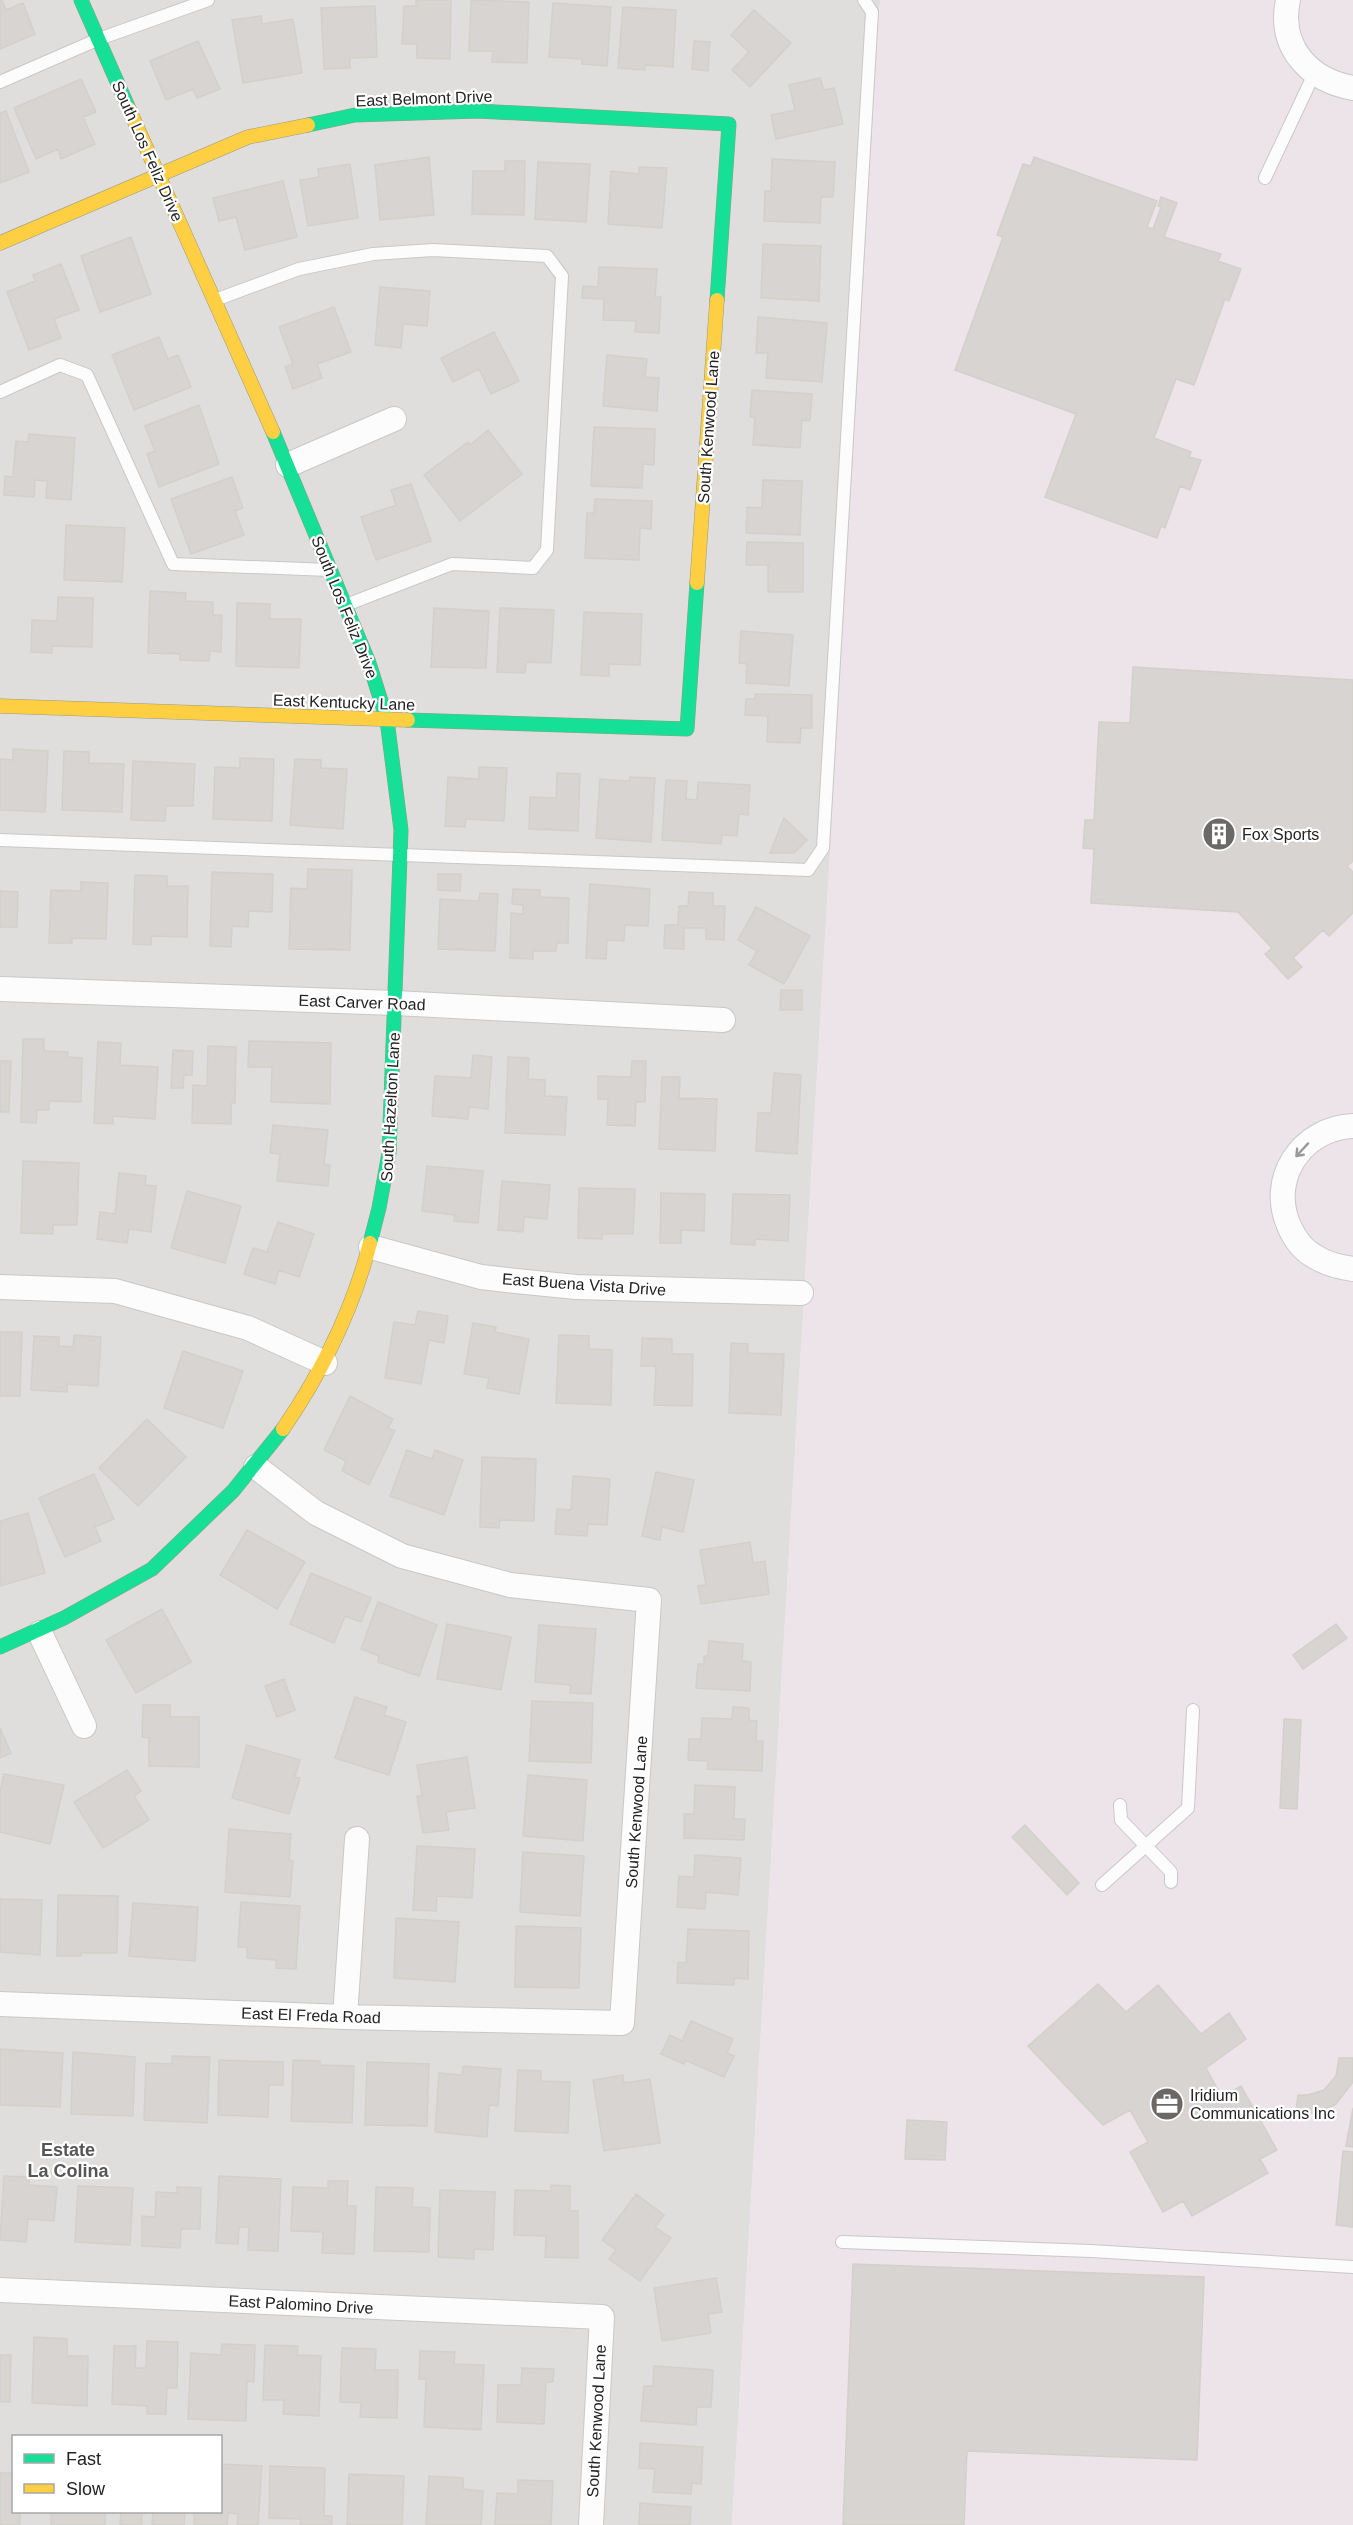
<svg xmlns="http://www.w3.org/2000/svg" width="1353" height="2525" font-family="Arial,sans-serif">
  <rect width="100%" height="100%" fill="#f0eeeb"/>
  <!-- residential -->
  <path fill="#dfdedc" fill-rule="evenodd" d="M0 0H880L732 2525H0ZM14 2436H220V2512H14Z"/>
  <!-- industrial -->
  <path fill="#ede4e9" d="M880 0H1353V2525H732Z"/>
  <!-- building -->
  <path fill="#d7d4d2" stroke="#d3d0cc" stroke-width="1.5" d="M0 0H2L6 10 23 3 35 34 0 49Z
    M416 0H451L450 59 417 58V44H402L404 6H416Z
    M471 0 529 2 527 63 492 62 493 51H469Z
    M553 3 611 7 607 66 582 64V59L549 57Z
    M375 6 377 57 350 58V68L324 69 321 8Z
    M623 7 676 10 673 67 645 65V70L618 68Z
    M754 10 791 43 750 87 732 70 749 52 731 35Z
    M261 16 262 24 293 19 302 73 243 83 232 20Z
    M198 41 220 89 197 98 193 89 166 100 150 61Z
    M694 41 710 42 708 71 692 69Z
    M820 78 824 90 834 88 843 124 776 139 771 115 795 110 789 85Z
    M81 79 96 112 83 117 95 144 61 159 58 149 36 159 14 108Z
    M6 111 29 172 0 183V113Z
    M429 157 434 215 380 220 375 165Z
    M1034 157 1157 201 1147 227 1153 229 1161 207 1158 206 1161 197 1177 203 1164 237 1221 254 1218 261 1241 269 1229 301 1225 299 1194 385 1176 379 1154 438 1191 452 1189 457 1201 460 1190 490 1180 486 1165 528 1161 526 1157 538 1045 497 1076 414 955 370 1003 237 997 235 1023 164 1031 166Z
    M772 159 835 162 833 197H821L820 223 764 221 765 191H771Z
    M505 161H525L524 215 472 214 473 171H505Z
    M538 162 590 164 586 222 535 219Z
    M350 164 358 218 308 226 300 180 319 177 318 169Z
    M639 167 667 168 662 228 608 224 611 171 639 174Z
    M283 181 297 237 245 250 236 217 219 221 213 198Z
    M131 237 151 294 100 312 81 256Z
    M763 244 821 246 819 301 761 298Z
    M61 264 79 310 54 319 61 338 29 350 7 292 35 281 33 275Z
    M599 267 657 269 655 297H661L659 333 635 332 636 321 603 320 604 299 582 298 583 286 598 287Z
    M380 287 430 291 427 326 403 324 401 348 375 345Z
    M334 307 351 352 317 364 322 378 293 389 285 367 293 364 279 327Z
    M758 317 827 323 822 382 766 378 768 353H756Z
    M494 332 519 381 491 394 479 369 453 382 441 358Z
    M159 337 168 359 178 355 191 387 134 410 112 355Z
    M607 355 647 359 645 377 659 378 657 411 603 406Z
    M752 390 812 394 810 421 802 420 800 448 753 445 755 418 750 417Z
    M199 405 219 464 159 487 147 454 155 451 145 426Z
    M594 427 655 429 654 465 643 464 642 488 591 486Z
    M488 430 522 474 460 521 424 475 468 442 470 445Z
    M29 434 75 438 71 500 46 498 47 481 35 480 34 497 4 495 5 476 13 477 16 441 28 442Z
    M232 477 243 508 235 511 244 535 191 554 171 499Z
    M763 480 802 481 800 535 746 533 747 507 762 508Z
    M411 484 431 541 376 560 361 517 396 505 391 490Z
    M595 499 652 501 651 529 640 528 639 560 585 558 587 513H594Z
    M66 525 125 528 122 582 64 580Z
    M747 542 803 543V592H768V565H746Z
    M150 591 186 593 185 601 213 602V615H222L221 652 210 651 209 661 180 660V654L148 653Z
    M58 597 93 598 92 647 52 646V653L31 652 32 620 57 621Z
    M237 603 270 604V619H301L299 668 236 666Z
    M434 608 489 611 486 668 431 667Z
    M500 608 554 610 551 663 526 662 525 673 497 672Z
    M584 612 642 614 640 665 609 664V676L581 675Z
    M741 631 793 635 789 686 746 683 747 664 739 663Z
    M1133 667 1353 680V861L1347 866 1353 872V913L1329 936 1323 930 1293 958 1302 967 1288 979 1265 954 1272 948 1238 912 1091 903 1094 849 1083 848 1085 820H1094L1099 722 1130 723Z
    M755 694 812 695V728H801L800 743 767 742 768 716 745 715 746 699H755Z
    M13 749 48 751 45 812 0 810V759L13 760Z
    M64 751 89 752V763L124 764 122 812 62 810Z
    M240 758 274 759 272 821 213 819 215 767 240 768Z
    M295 759 321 760V768L347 769 343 829 290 825Z
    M133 761 195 764 193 806H166L165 821 131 820Z
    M479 767 507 768 504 821 466 819 465 827 445 826 448 777 479 779Z
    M557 773 580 774 578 831 529 829 530 797 556 798Z
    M630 777 655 778 651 842 596 838 600 779 629 781Z
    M666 780 687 781 686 799 697 800 698 782 750 785 748 815 739 814 737 836 722 835 721 844 662 840Z
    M784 818 807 840 794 853H770Z
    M308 869 352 870 350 950 289 949 291 888 307 889Z
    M212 872 273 874 272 912 249 911 248 927 232 926 231 947 210 946Z
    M438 874H461L460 891 438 890Z
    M135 875 167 876V886H188L187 937 151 936V945L133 944Z
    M81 882 108 883 106 939 72 938V943H49L51 890 81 891Z
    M590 884 650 889 648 926 625 925 624 941 607 940 606 959 586 958Z
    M513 889 540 890V897L569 898 568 943H557L556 951H533V959L510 958 511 913 523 914V905L512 904Z
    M0 891 18 892 17 927H0Z
    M689 892 713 893V906H725L724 940 706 939V928H684V949L664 948 665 925H678L679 906H688Z
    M480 893 498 894 495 951 438 949 440 899 479 901Z
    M756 907 810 936 784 984 749 965 757 951 738 940Z
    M781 990H802V1010H780Z
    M23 1039H44V1051L68 1052 67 1057 82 1058 81 1102 49 1101V1110H37L36 1123 21 1122Z
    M249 1041 331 1043 330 1104 271 1102 272 1067H248Z
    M98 1042 121 1043 120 1065 158 1067 155 1119 113 1116V1124L94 1123Z
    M208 1046 236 1047 235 1103H231V1124L192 1123 193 1085 207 1086Z
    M173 1050 193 1051 192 1075H184L183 1088H171Z
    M473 1055 492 1057 488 1109 469 1107 468 1119 432 1116 435 1076 471 1078Z
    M508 1057 529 1058 528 1079 545 1080V1096L567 1097 565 1135 505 1133Z
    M0 1061H11L9 1112H0Z
    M632 1061H646L645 1102H636L635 1126 607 1125 608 1099H598V1076L631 1077Z
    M774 1073 801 1075 797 1154 756 1151 758 1113H771Z
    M662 1077H680L679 1098 717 1099 715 1151 659 1149Z
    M273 1125 328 1130 324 1164 330 1165 328 1186 277 1181 280 1154 270 1153Z
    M23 1161 79 1163 77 1225H53V1234L21 1233Z
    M427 1166 483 1171 478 1223 454 1221 455 1215 422 1211Z
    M119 1173 146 1176 145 1185 156 1186 151 1232 129 1229 127 1243 97 1239 100 1212 115 1214Z
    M502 1181 550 1185 547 1219 524 1217 523 1232 498 1230Z
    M579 1188 635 1189 633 1234H602V1239L578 1238Z
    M187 1191 241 1206 225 1263 171 1248Z
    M661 1193 705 1194 704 1231 681 1230V1243H660Z
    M733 1194 790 1195 788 1241 755 1239V1245L731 1244Z
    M278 1222 314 1234 299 1277 279 1270 275 1284 244 1274 253 1248 267 1252Z
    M418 1311 448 1316 444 1343 429 1340 421 1384 385 1378 394 1322 415 1325Z
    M473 1323 496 1327 495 1332 529 1339 519 1394 487 1388 489 1378 464 1374Z
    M0 1332H22L20 1396H0Z
    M74 1335 101 1337 98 1386 67 1384V1392L31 1390 34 1336 59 1337V1346L73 1347Z
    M559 1335 589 1336V1349L612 1350 611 1405 556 1403Z
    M642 1338 672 1339V1354H693L692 1406 654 1405 656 1366H641Z
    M731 1343 748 1344V1353L784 1354 781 1415 729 1413Z
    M183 1351 243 1371 223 1428 164 1408Z
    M350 1396 393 1419 388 1428 395 1431 369 1485 342 1471 346 1461 324 1450Z
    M147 1419 186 1457 138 1506 99 1468Z
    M407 1450 432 1459 435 1450 463 1460 444 1515 390 1496Z
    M482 1457 536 1459 534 1521 500 1520 499 1528 480 1527Z
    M656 1472 694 1480 683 1532 662 1527 660 1540 642 1536Z
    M94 1474 114 1519 95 1527 101 1541 65 1557 39 1498Z
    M573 1476 610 1479 607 1525 588 1524 587 1536 555 1534 557 1509 571 1510Z
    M28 1513 45 1573 0 1586V1521Z
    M247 1530 305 1562 277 1609 220 1575Z
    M750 1542 753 1563 765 1561 769 1594 701 1604 698 1586 706 1585 700 1550Z
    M311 1573 371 1598 361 1622 345 1616 334 1643 290 1624Z
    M378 1602 437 1625 419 1676 378 1662 379 1656 361 1649Z
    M162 1609 191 1662 136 1693 106 1640Z
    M447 1624 511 1637 501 1690 437 1679Z
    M1336 1624 1347 1638 1303 1669 1293 1655Z
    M539 1625 596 1629 591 1694 570 1693 571 1685 535 1682Z
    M709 1641 743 1644 742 1661 751 1662 750 1691 696 1688 698 1664H704V1656H708Z
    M284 1679 295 1710 277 1717 265 1686Z
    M355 1697 387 1707 384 1715 406 1722 389 1775 335 1758Z
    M532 1701 593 1703 591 1763 529 1761Z
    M143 1705H170V1717H199V1767L149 1766V1738L142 1737Z
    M733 1707 749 1708V1720L757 1721 756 1741H763L762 1771 707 1769 708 1761 688 1760 689 1739H701L702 1718 732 1719Z
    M1284 1719 1301 1720 1297 1809 1280 1808Z
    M0 1728 11 1753 0 1758Z
    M247 1745 300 1760 295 1777 300 1778 289 1814 232 1798Z
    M467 1757 475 1808 446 1812 449 1830 423 1833 417 1796H422L417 1765Z
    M127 1770 141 1791 134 1796 149 1820 103 1848 74 1802Z
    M4 1774 64 1785 50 1844 0 1832V1792Z
    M528 1775 587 1780 583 1841 523 1836Z
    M695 1785 735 1787 734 1819H745L744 1840 684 1838V1814H694Z
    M1025 1825 1079 1883 1067 1895 1012 1837Z
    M229 1829 291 1834 289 1860 293 1861 290 1897 225 1892Z
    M417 1846 475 1849 472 1898 437 1896 436 1911 413 1910Z
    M523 1852 584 1856 580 1916 520 1912Z
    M695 1855 741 1858 738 1895 706 1892 705 1909 677 1907 679 1876 694 1877Z
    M58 1895 118 1896 117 1953H81V1956H57Z
    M0 1899 42 1900 40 1955 0 1952Z
    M241 1902 300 1906 296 1969 276 1968V1960L247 1958V1947H238Z
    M133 1903 198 1907 195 1961 129 1956Z
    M396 1918 459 1922 455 1982 394 1978Z
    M516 1926 581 1928 579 1988 515 1987Z
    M688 1929 749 1931 748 1979 734 1978V1985L677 1983 678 1962 686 1963Z
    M1098 1984 1126 2012 1158 1985 1201 2034 1229 2013 1246 2039 1206 2068 1222 2097 1241 2086 1277 2150 1260 2159 1268 2173 1192 2216 1183 2201 1163 2212 1130 2152 1148 2142 1130 2110 1103 2125 1028 2046Z
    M691 2021 733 2039 727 2053 734 2056 724 2077 685 2060 684 2064 661 2054 670 2035 682 2041Z
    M0 2049 63 2053 60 2107 0 2105Z
    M73 2052 135 2057 133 2116 71 2114Z
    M172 2056 210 2057 207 2123 144 2120 146 2063 172 2064Z
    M1339 2058H1353V2082L1335 2105 1312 2113 1296 2111 1298 2095H1308L1324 2090 1336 2076Z
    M219 2060 283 2062V2085H269L268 2117 218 2115Z
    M293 2060 320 2061V2065L354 2066 352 2123 291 2121Z
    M367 2062 429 2064 427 2126 365 2125Z
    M463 2066 501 2069 498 2106 489 2105 487 2137 435 2132 439 2073 462 2075Z
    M518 2070 541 2071V2081L570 2082 568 2133 515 2131Z
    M623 2075 624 2083 650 2079 660 2143 604 2151 593 2080Z
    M1353 2108V2147L1346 2146Z
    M907 2120 947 2122 945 2160 905 2159Z
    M1343 2151 1353 2152V2227L1336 2225Z
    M4 2176 30 2177 29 2185 57 2187 54 2221 28 2219 26 2242 0 2240Z
    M219 2176 281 2179 278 2251 248 2250 249 2227H239L238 2244 216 2243Z
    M328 2181H348L347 2206H356L354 2254 322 2253 323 2232 291 2231 293 2187 328 2188Z
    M551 2185 570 2186V2211H578V2258L545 2257 546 2236 514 2235 515 2190 551 2191Z
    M78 2186 133 2188 130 2245 75 2242Z
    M177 2187 201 2188 200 2229H181L180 2248 142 2246V2216L155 2217 156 2192 177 2193Z
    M376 2187 413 2188 412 2207 430 2208 429 2252 374 2251Z
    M440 2190 495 2192 493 2250 474 2249V2259L438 2257Z
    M636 2194 664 2215 655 2227 671 2238 640 2281 609 2259 616 2250 602 2240Z
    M853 2264 1204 2277 1197 2460 967 2451 964 2525H843Z
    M716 2278 722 2312 708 2314 711 2333 662 2341 654 2288Z
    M34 2337 67 2339V2356H88L87 2406 32 2403Z
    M147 2341 178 2342 177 2388H167L166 2414H147V2406L112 2404 114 2346H136L135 2368H146Z
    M222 2344 255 2345 254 2382 247 2381 246 2421 188 2419 191 2353 221 2355Z
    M265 2345 298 2346 297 2355 321 2356 319 2416 283 2414 284 2400H263Z
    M342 2348 376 2349 375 2370H398L397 2418 360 2417 361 2403 340 2402Z
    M420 2351 455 2352 454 2364 484 2365 481 2430 424 2427 426 2379H419Z
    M0 2355H11L10 2402H0Z
    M654 2366 713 2370 711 2407H697L696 2425 641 2421 644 2386H653Z
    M522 2368 554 2369 553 2382H546L544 2424 497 2422 498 2385H521Z
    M640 2443 703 2447 701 2484 692 2483 691 2494 653 2492 655 2469 639 2468Z
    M220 2464 262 2466 258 2525H237L238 2514 228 2513 227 2525H194V2512H220Z
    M270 2466 325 2468 324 2516H332V2525H300L301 2519 269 2518Z
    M0 2473H14V2512H20V2525H0Z
    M349 2474 404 2476 402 2525H347Z
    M429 2476 463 2478V2489L483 2491 481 2525H426Z
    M518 2480 553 2481 551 2525H495L497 2493 518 2494Z
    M640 2503 691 2507 690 2525H639Z
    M51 2512H105V2525H51Z
    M121 2512H142V2525H120Z
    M153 2512H185L184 2525H152Z"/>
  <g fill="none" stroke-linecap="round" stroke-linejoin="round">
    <defs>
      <path id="lane" d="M0 82 99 39 208 0
        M1265 178 1314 74
        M215 300 299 269 373 254 433 250 547 256 562 276 547 550 533 568 452 564 346 605
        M0 392 60 365 87 375 173 564 329 570
        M0 840 808 870 823 848 872 12 864 0
        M1120 1805 1121 1820 1171 1872V1882
        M1102 1885 1188 1808 1193 1710
        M842 2242 1091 2251 1353 2267"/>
      <path id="street" d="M1288 0C1278 47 1309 80 1353 88
        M288 465 394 419
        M0 989 395 1003 723 1020
        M1353 1126C1301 1128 1267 1180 1290 1228 1295 1239 1303 1250 1314 1256 1326 1264 1339 1267 1353 1269
        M371 1247 481 1277 516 1281 576 1287 801 1293
        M0 1287 115 1291 248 1328 325 1363
        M40 1633 84 1726
        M0 2004 345 2017 622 2023 649 1600 510 1585 402 1556 316 1513 256 1467
        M345 2017 357 1839
        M0 2290 602 2317 591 2525"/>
      <path id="fast" d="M81 0 129 109
        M308 125 355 115 478 111 729 124 717 300
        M273 432 369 663 387 720 401 830 389 1153 379 1208 370 1243
        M408 720 687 729 697 583
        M0 1647 64 1618 152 1569 233 1491 283 1429"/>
      <path id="slow" d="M129 109 273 432
        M0 243 248 137 308 125
        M697 583 717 300
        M0 706 408 720
        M283 1429C322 1372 353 1309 370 1243"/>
    </defs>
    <!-- lane casing -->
    <use href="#lane" stroke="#c9c8c7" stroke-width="14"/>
    <!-- street casing -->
    <use href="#street" stroke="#c9c8c7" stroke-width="26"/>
    <!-- fast casing -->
    <use href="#fast" stroke="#999a82" stroke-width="15"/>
    <!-- slow casing -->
    <use href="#slow" stroke="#999a82" stroke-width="15"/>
    <!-- lane -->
    <use href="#lane" stroke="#fdfcfc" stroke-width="12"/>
    <!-- street -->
    <use href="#street" stroke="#fdfcfc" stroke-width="24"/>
    <!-- fast -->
    <use href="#fast" stroke="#16e098" stroke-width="14"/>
    <!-- slow -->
    <use href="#slow" stroke="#ffcf43" stroke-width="14"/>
  </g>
  <!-- one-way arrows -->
  <defs><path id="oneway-shaft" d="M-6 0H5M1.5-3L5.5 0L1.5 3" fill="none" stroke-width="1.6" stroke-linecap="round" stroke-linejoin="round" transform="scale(1.5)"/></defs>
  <use stroke="#9a9a9a" href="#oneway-shaft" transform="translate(1302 1150) rotate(133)"/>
  <!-- icons -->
  <defs>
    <symbol id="building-disc" viewBox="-11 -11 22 22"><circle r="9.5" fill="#6a6968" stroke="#fff"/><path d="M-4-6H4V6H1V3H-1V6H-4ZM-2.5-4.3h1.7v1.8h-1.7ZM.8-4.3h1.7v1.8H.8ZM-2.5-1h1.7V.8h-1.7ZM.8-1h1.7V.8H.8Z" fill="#fff"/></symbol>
    <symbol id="office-disc" viewBox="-11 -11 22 22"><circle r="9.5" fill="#6a6968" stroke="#fff"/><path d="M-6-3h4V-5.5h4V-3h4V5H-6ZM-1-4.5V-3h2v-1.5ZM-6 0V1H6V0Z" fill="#fff"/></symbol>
  </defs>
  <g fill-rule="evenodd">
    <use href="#building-disc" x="1200" y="815" width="38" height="38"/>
    <use href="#office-disc" x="1148" y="2085" width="38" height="38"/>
  </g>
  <g text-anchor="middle" stroke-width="4.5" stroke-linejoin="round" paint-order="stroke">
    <!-- street labels -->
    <g font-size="16" fill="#222" stroke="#fff">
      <text transform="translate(424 98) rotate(-2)" y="6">East Belmont Drive</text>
      <text transform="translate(148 151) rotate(66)" y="6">South Los Feliz Drive</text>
      <text transform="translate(708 427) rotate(-86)" y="6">South Kenwood Lane</text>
      <text transform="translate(345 607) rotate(68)" y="6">South Los Feliz Drive</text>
      <text transform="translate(344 702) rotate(2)" y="6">East Kentucky Lane</text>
      <text transform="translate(362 1002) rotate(2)" y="6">East Carver Road</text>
      <text transform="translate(390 1107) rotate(-87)" y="6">South Hazelton Lane</text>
      <text transform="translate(584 1284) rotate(4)" y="6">East Buena Vista Drive</text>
      <text transform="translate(636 1812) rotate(-86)" y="6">South Kenwood Lane</text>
      <text transform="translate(311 2015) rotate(2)" y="6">East El Freda Road</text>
      <text transform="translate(301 2304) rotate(3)" y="6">East Palomino Drive</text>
      <text transform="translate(596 2421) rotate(-87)" y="6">South Kenwood Lane</text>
    </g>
    <!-- poi labels -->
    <g font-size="16" fill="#222" stroke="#fff" text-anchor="start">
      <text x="1242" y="840">Fox Sports</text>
      <text x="1190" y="2101">Iridium<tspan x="1190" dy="18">Communications Inc</tspan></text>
    </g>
    <!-- neighbourhood labels -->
    <g font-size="18" font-weight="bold" fill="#555" stroke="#fff">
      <text x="68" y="2156">Estate<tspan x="68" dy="21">La Colina</tspan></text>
    </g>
  </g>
  <!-- legend -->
  <rect x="12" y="2435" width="210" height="78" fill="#ffffff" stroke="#a7a7a7" stroke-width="1.5"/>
  <rect x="24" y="2454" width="30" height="9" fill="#16e098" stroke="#a7a7a7" stroke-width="1.5"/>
  <text x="66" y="2465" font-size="18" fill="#222222">Fast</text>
  <rect x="24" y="2484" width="30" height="9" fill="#ffcf43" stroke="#a7a7a7" stroke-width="1.5"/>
  <text x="66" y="2495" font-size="18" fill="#222222">Slow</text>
</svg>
